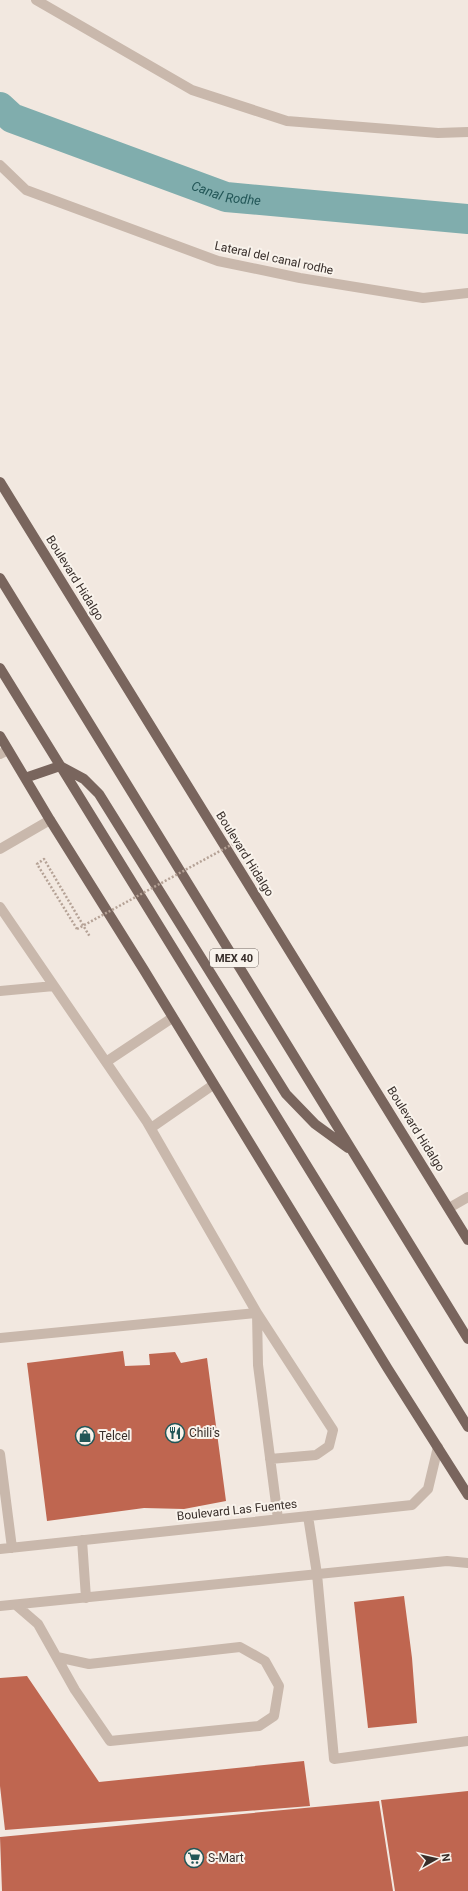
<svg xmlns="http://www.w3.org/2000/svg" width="468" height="1891" font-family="Roboto,sans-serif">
  <rect width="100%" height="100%" fill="#f2e8e0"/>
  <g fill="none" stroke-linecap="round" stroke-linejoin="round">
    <!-- canal -->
    <path stroke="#80adad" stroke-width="30" id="s1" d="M0 107 12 118 226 197 468 219"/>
  </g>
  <!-- building -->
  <path fill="#bf6650" d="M123 1351 125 1366 150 1365 149 1354 175 1352 181 1363 207 1358 226 1501 184 1509 144 1508 47 1521 27 1363Z
    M404 1596 412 1658 417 1723 368 1728 354 1602Z
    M27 1676 99 1782 304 1761 310 1806 5 1830 0 1786V1678Z
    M468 1791V1891H395L381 1800Z
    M379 1801 393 1891H2L0 1837Z"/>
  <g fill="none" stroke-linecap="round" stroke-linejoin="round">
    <!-- path -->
    <path stroke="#b5a296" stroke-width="2.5" stroke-dasharray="2 2" stroke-linecap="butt" d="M77 929 37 864 44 859 90 937"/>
    <!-- minor -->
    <path stroke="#c9b8ac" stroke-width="10" d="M36 0 192 90 287 121 438 133 468 132
      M0 165 26 190 218 261 300 278 423 298 468 293
      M0 754 8 750
      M0 849 50 820
      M0 907 147 1122 257 1313 258 1365 278 1519
      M0 991 54 986
      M106 1062 172 1018
      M151 1128 213 1085
      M449 1208 468 1197
      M0 1338 257 1313 333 1430 329 1446 316 1455 270 1459
      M0 1454 12 1548
      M308 1516 317 1574 334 1759 468 1741
      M82 1540 86 1598
      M0 1549 412 1505 428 1489 438 1447
      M16 1605 38 1624 75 1690 110 1741 259 1726 274 1716 279 1686 265 1661 240 1647 89 1664 57 1657
      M0 1606 447 1561 468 1563"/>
    <!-- major -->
    <path stroke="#79655d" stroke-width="10" d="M0 482 468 1240
      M0 578 468 1339
      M0 668 468 1427
      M0 736 50 820 144 970 388 1369 468 1495
      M25 778 60 766 84 779 99 794 286 1094 315 1124 348 1148"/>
    <!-- path-bridge -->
    <path stroke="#b5a296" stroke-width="2.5" stroke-dasharray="2 2" stroke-linecap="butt" d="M77 929 242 839"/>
  </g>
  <!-- icons -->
  <defs>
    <symbol id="restaurant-ring" viewBox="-11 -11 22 22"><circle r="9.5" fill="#f9f3ec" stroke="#225657" stroke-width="1.5"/><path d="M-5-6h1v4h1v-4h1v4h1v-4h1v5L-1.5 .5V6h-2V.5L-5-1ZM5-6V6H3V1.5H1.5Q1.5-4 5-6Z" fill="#225657"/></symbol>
    <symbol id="shop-ring" viewBox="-11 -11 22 22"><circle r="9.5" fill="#f9f3ec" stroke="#225657" stroke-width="1.5"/><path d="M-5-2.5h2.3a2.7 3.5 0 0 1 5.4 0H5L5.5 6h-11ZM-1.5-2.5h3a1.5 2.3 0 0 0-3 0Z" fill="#225657"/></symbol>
    <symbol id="supermarket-ring" viewBox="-11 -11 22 22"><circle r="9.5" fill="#f9f3ec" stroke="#225657" stroke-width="1.5"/><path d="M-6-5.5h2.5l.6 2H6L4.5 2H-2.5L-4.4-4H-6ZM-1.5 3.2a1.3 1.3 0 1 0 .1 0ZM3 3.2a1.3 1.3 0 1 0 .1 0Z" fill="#225657"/></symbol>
  </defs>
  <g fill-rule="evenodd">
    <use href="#restaurant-ring" x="164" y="1422" width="22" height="22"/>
    <use href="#shop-ring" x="74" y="1425" width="22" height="22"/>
    <use href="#supermarket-ring" x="183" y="1847" width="22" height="22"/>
  </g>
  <g text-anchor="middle" stroke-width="4" stroke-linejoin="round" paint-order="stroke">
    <!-- shield labels -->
    <rect fill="#f9f3ec" stroke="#726964" stroke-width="1" x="210" y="949" width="48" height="18" rx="3"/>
    <g font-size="11" font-weight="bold" fill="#382e2a">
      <text x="234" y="962">MEX 40</text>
    </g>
    <!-- street labels -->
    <g font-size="12" fill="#382e2a" stroke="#f9f3ec">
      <text transform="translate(274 258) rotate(12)" y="4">Lateral del canal rodhe</text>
      <text transform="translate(75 578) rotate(58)" y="4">Boulevard Hidalgo</text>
      <text transform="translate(245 854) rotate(58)" y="4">Boulevard Hidalgo</text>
      <text transform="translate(416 1129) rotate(58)" y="4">Boulevard Hidalgo</text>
      <text transform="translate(237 1510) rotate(-6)" y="4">Boulevard Las Fuentes</text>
    </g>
    <!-- poi labels -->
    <g font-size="12" fill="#382e2a" stroke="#f9f3ec" text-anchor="start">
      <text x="189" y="1437">Chili's</text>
      <text x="99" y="1440">Telcel</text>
      <text x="208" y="1862">S-Mart</text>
    </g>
    <!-- water labels -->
    <g font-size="13" font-style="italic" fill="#225657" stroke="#f9f3ec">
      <text dy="5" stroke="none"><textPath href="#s1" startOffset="244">Canal Rodhe</textPath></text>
    </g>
  </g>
  <!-- north arrow -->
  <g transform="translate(436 1859) rotate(82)" stroke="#f9f3ec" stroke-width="3" paint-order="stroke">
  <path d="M0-3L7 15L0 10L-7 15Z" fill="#382e2a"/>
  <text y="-6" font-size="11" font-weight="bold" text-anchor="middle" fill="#382e2a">N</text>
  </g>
</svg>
